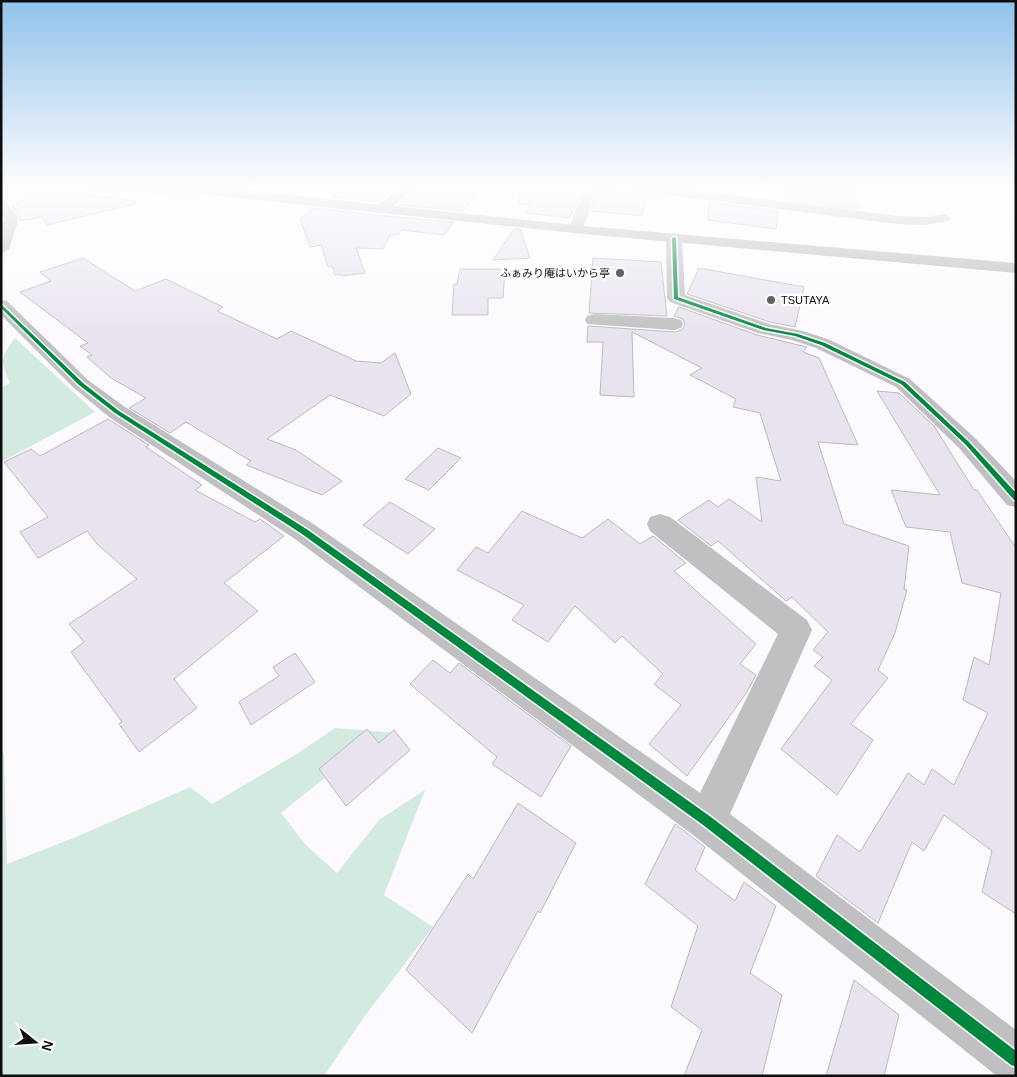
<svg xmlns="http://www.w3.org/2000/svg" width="1017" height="1077" font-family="Helvetica,'Noto Sans JP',sans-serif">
  <rect width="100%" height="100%" fill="#fcfafe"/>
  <!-- green -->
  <path fill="#d3eae0" d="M748 187H955L956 188H887L855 192 861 211 784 201 785 192Z
    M15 338 95 412 1 462V388L10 383C0 360 0 359 15 338Z
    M335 728 397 733 351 757 281 813 305 844 337 873 379 820 425 790 384 895 433 927 364 1017 324 1076H1V747L4 755 7 864 76 837 190 787 212 804 295 755Z"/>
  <!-- building -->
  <path fill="#e9e3ef" stroke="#bcbabd" d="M343 187H397L378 202 330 197Z
    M418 187H481L463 211 398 205Z
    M519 187H591L580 198 569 218 525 213 530 205 518 204Z
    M620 187H627L635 193 647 194 642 216 591 211 595 200Z
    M46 190 136 201V204L47 225 42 217 20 221V217L12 206Z
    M709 202 778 211 776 229 708 220Z
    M315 208 375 215 454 222 444 235 402 230 398 235H390L383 249 356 248 365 273 342 276 341 274 335 275 332 266 328 267 321 245 310 247 300 219Z
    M514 229H520L530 258 493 260Z
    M83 258 135 291 166 279 223 307 217 311 277 339 291 331 356 361 381 363 395 353 411 394 384 416 330 395 267 439 296 450 342 481 322 495 246 465 251 461 186 422 170 433 129 408 146 398 111 378 87 357 92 355 80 346 88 343 20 292 51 281 40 272Z
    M593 258 661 262 667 316 589 313Z
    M699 268 804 287 795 327 770 322 687 294Z
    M460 269H505L503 298H488V315H452L454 284H457Z
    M679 307 757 335 807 347 803 352 819 358 858 445 818 442 844 524 909 546 904 589 907 590 895 633 878 670 888 678 851 724 873 740 837 795 781 749 832 680 814 666 823 657 813 650 828 632 792 597 786 601 718 541 711 546 678 520 709 500 718 507 729 499 762 522 756 477 781 481 760 413 733 407 736 399 690 375 702 368 632 332 634 397 600 395 603 342H587L588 326 675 332 682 330 685 325 683 319 674 316Z
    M877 391 899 393 934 426 974 490H977L1016 548V914L982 892 992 851 944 815 924 851 912 842 878 923 816 876 837 835 860 852 908 773 924 785 932 769 954 785 988 713 963 700 974 657 989 665 1001 593 962 583 950 532 906 527 891 490 940 495Z
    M108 419 149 445 146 447 202 485 195 490 255 522 260 519 284 536 224 583 258 611 174 679 197 708 139 752 119 724 122 722 71 652 84 642 69 624 137 579 97 544 87 531 38 558 20 532 48 517 4 462 31 449 40 456Z
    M438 448 461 458 429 490 405 479Z
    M390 502 435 529 408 554 363 525Z
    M522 511 582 538 608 519 640 544 653 536 686 563 674 571 756 644 740 664 756 675 747 692 687 776 649 744 681 705 654 684 663 674 622 636 615 643 575 606 548 642 512 620 524 605 457 570 476 547 488 553Z
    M295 653 315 682 251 725 239 702 279 676 273 667Z
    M433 660 450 673 459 663 571 746 541 797 492 764 497 757 410 684Z
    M367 729 379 743 394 730 410 750 346 806 319 769Z
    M518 803 576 843 540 913 538 911 472 1033 406 970 468 874 473 879Z
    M675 824 705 847 695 870 735 901 744 882 776 906 750 973 782 995 762 1076H684L702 1030 671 1007 698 926 645 884Z
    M854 980 899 1015 884 1076H826Z"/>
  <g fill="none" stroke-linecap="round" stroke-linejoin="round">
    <!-- minor -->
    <path fill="#c0c0c2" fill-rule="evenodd" d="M401 187H416L385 213H375L373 210 375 207Z
      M595 187H618L594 199 581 232H571L569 229C576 213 578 195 595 187Z
      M629 187H670L897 216 925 217 944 214 951 218 949 221 925 225 897 224 635 191Z
      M1 201 6 202 19 218 9 249 1 254V227L5 218 1 214Z
      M674 233 682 238 685 295 769 324 803 331 830 340 910 379 975 438 1016 481V507L1007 505 959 448 896 387 816 348 792 340 758 333 670 302 667 298 666 238Z
      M1 300 7 301 88 380 125 407 315 525 700 793 778 634 650 531 647 524 650 517 660 514 670 517 807 620 812 630 730 814 1016 1030V1076H997L693 835 295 539 109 417 74 388 1 315Z
      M594 314 674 318 681 320 683 324 681 328 674 330 587 324 585 320 587 316Z"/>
    <!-- major -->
    <path fill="#b8b9ba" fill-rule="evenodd" d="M81 187H213L584 226 1016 263V273L584 234 200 194 87 191Z"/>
    <defs>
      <path id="cycleway" d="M674 237 676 238 678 297 766 328 798 334 825 343 905 382 969 442 1016 493V500H1014L965 444 901 384 821 345 795 336 763 330 674 299 672 238Z
        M1 304 83 383 119 411 308 530 711 817 1016 1051V1067L1011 1065 703 825 302 534 115 413 79 385 1 308Z"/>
    </defs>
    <!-- cycleway casing -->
    <use href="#cycleway" stroke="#fff" stroke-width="3"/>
    <!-- cycleway -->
    <use href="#cycleway" fill="#00873e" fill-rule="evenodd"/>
  </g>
  <!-- sky -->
  <linearGradient id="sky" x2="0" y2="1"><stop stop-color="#90c2ea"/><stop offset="0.55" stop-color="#fefdff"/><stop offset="1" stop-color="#fefdff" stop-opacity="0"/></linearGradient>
  <rect width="1017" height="338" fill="url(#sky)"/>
  <!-- markers -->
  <g fill="#616063" stroke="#fff" stroke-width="2">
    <circle cx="620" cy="273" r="5"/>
    <circle cx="771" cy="300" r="5"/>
  </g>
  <g text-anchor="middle" stroke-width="5" stroke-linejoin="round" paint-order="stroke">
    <!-- far-poi labels -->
    <g font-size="11" fill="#0e0d0f" stroke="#fff" text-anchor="end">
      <text x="610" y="277">ふぁみり庵はいから亭</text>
      <text x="781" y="304" text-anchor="start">TSUTAYA</text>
    </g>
  </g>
  <!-- border -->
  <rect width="1017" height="1077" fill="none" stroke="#0e0d0f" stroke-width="5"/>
  <!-- north arrow -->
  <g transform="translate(35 1042) rotate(107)" stroke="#ffffff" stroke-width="4" paint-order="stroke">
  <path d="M0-4L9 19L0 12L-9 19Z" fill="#0e0d0f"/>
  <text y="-8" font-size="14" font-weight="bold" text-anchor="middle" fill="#0e0d0f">N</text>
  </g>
</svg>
